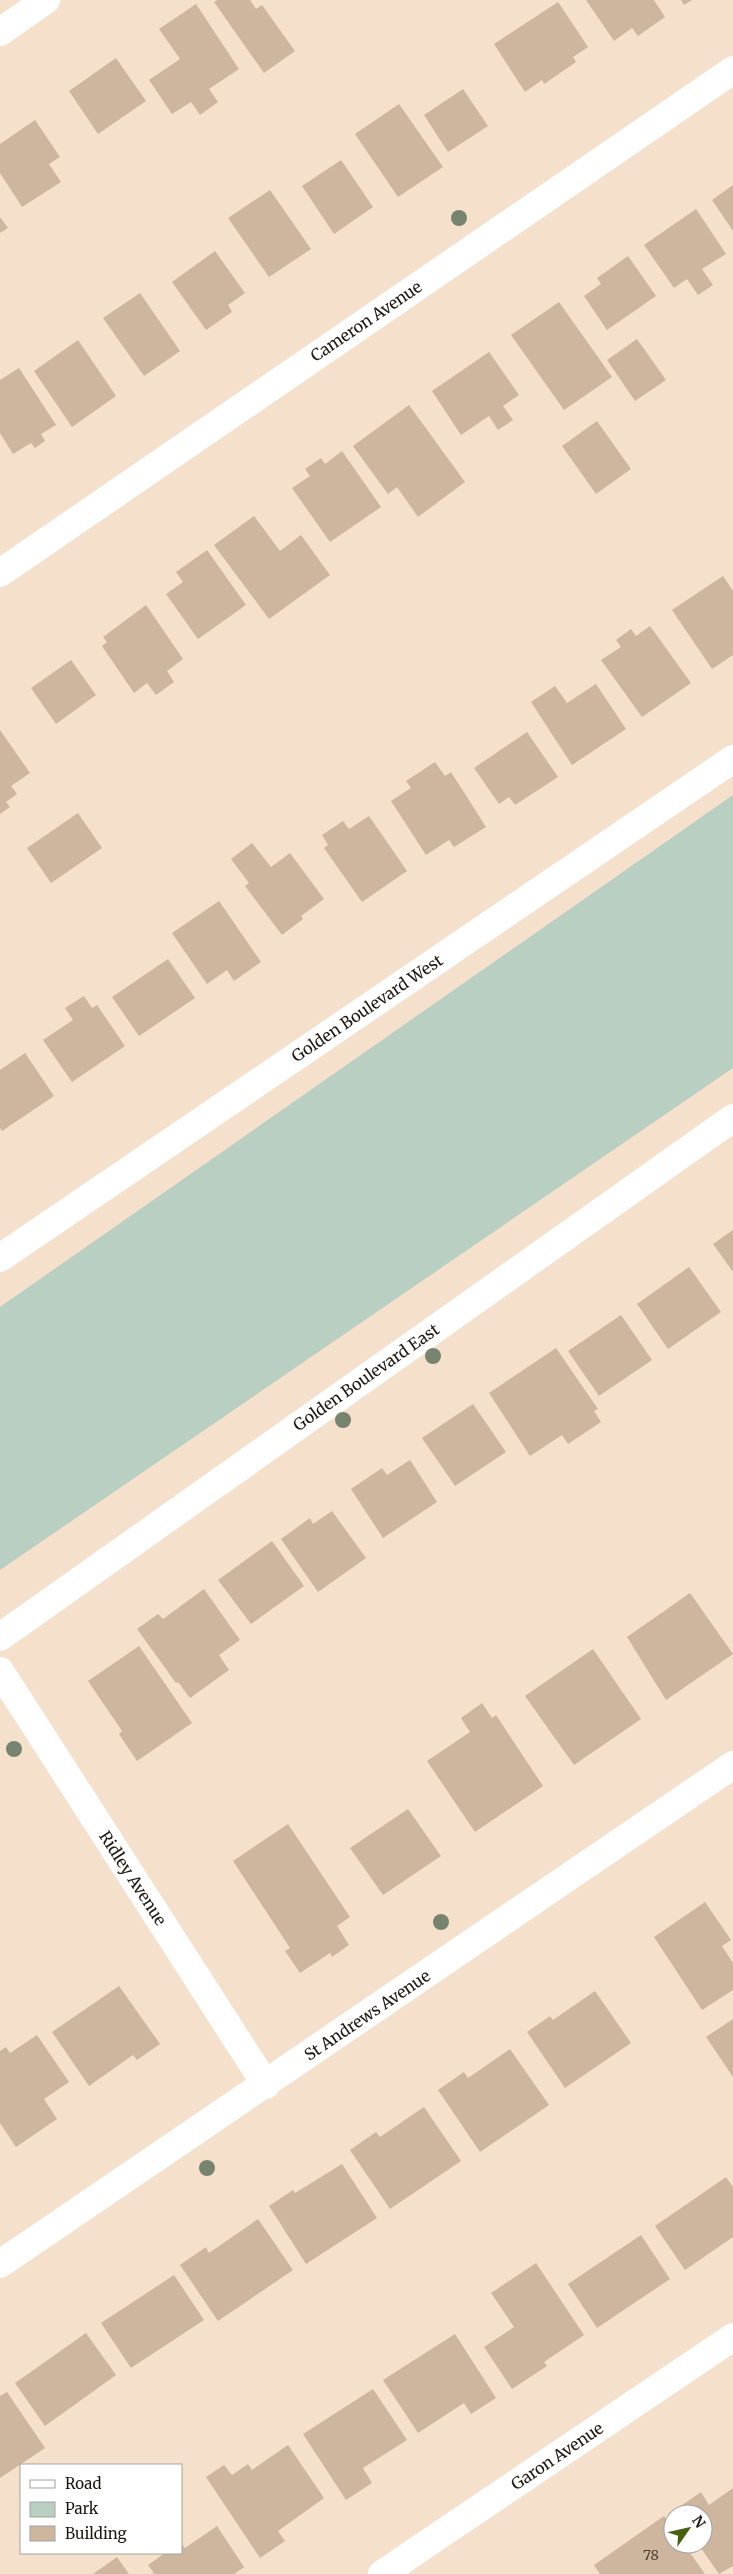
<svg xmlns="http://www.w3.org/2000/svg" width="733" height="2574" font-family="Merriweather,serif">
  <rect width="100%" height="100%" fill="#f4e0cb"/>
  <!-- green -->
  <path fill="#b8cfc1" d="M733 795V1068L0 1570V1307Z"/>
  <!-- building -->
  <path fill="#cdb69d" d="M217 0H250L256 9 262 5 295 51 264 73 214 2Z
    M586 0H654L665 17 638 36 632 28 614 41Z
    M681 0H692L684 5Z
    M558 2 588 47 573 57 576 62 544 84 542 80 525 92 494 44Z
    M196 4 239 69 209 89 218 102 200 115 191 102 172 114 149 80 180 59 159 29Z
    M116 58 146 101 98 134 69 91Z
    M463 89 488 126 448 152 424 115Z
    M399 104 443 167 398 197 355 134Z
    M35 120 60 157 49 164 61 182 22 207 0 173V144Z
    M341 160 373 207 334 234 302 186Z
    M733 185V231L712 200Z
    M270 190 311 249 269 277 228 218Z
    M696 209 726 254 702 269 713 285 698 295 687 279 674 288 644 245Z
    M0 217 8 228 0 233Z
    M215 251 245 293 228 305 232 312 206 330 172 282Z
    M628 256 656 296 607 330 584 296 601 284 597 278Z
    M140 293 180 351 144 376 103 318Z
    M559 302 612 377 564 410 511 335Z
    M637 339 666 380 635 401 607 360Z
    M78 340 116 396 72 427 34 371Z
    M489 352 519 395 503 406 513 420 498 430 489 416 461 435 432 391Z
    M19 368 56 425 41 434 45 441 35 448 31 443 13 454 0 433V380Z
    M409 405 465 482 418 517 397 487 388 494 353 446Z
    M597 421 631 469 596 494 562 446Z
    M342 451 381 507 330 542 292 488 310 476 305 469 321 458 325 464Z
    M254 516 280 551 301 535 330 575 269 619 214 545Z
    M207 550 246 605 198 639 166 594 183 582 176 572Z
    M723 576 733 591V655L712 669 672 610Z
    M146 605 183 659 167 671 174 682 156 695 147 683 134 693 102 646 107 642 103 637Z
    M650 626 691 683 642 717 601 660 621 647 616 640 631 629 636 636Z
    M71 660 96 695 56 724 31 688Z
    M596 684 626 729 572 765 531 702 555 686 567 703Z
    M0 730 30 773 11 786 17 794 6 802 10 807 0 814Z
    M527 732 558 777 515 805 509 797 499 804 474 768Z
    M435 762 445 776 451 772 486 827 454 847 449 840 426 855 391 801 411 788 406 781Z
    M78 813 102 848 51 883 27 848Z
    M369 816 407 871 362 902 324 848 328 845 322 835 343 821 349 829Z
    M252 843 271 867 290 853 324 899 301 916 303 919 282 935 245 886 249 883 231 859Z
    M219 901 261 962 234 981 227 970 207 984 172 933Z
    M168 959 195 998 139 1036 112 997Z
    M84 996 92 1008 97 1005 125 1046 72 1082 43 1040 73 1020 65 1008Z
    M25 1053 54 1096 2 1131 0 1128V1070Z
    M733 1230V1272L713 1244Z
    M689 1267 721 1312 668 1349 637 1304Z
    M621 1315 652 1360 599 1396 568 1351Z
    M556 1348 598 1409 594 1411 601 1422 568 1444 562 1435 530 1456 489 1393Z
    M473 1404 506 1452 455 1486 422 1438Z
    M410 1460 437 1502 383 1538 351 1489 382 1468 387 1475Z
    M332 1511 366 1558 318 1592 281 1539 310 1518 313 1524Z
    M272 1541 304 1586 251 1624 218 1580Z
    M204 1589 240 1640 219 1655 229 1670 190 1698 178 1682 176 1683 137 1629 158 1614 163 1619Z
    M690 1593 733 1654 666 1700 627 1637Z
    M139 1646 192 1723 137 1761 119 1734 122 1731 88 1681Z
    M593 1649 641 1719 574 1765 525 1696Z
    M482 1703 492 1718 496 1715 543 1786 475 1832 427 1761 470 1732 461 1718Z
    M408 1809 441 1856 383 1895 350 1848Z
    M288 1824 350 1917 337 1926 349 1945 332 1957 330 1953 300 1973 285 1951 290 1948 233 1861Z
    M705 1902 731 1940 722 1946 733 1963V1990L702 2010 654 1937Z
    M119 1986 160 2044 137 2060 133 2055 89 2086 52 2032Z
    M595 1991 631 2043 565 2088 527 2032 550 2016 553 2020Z
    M733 2019V2077L706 2037Z
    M37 2035 69 2082 44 2099 57 2119 16 2147 0 2123V2051L6 2047 10 2053Z
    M510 2049 549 2105 480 2152 438 2090 464 2072 468 2078Z
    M424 2107 461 2161 390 2209 350 2150 376 2132 380 2137Z
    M342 2164 377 2218 306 2264 269 2206 293 2190 295 2193Z
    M726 2177 733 2187V2237L685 2270 655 2226Z
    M258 2219 293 2270 218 2321 180 2265 206 2247 209 2253Z
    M641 2235 670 2279 597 2328 568 2284Z
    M536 2263 584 2335 544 2362 547 2366 512 2389 484 2347 514 2327 491 2293Z
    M174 2275 204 2320 131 2368 101 2323Z
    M86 2333 116 2375 45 2426 15 2383Z
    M455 2334 496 2398 471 2414 464 2403 418 2433 383 2380Z
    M373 2389 407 2440 363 2468 372 2483 346 2500 303 2434Z
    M7 2392 45 2448 0 2478V2396Z
    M288 2445 324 2498 278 2531 285 2541 260 2558 206 2477 224 2465 232 2475 248 2464 252 2470Z
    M733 2488V2566L719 2574 698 2544H703V2514H677L675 2510 701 2492 709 2505Z
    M664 2516 673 2528V2544H684L705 2574H600L594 2565Z
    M217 2526 244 2567 234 2574H152L154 2573 148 2565 165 2553H181V2543L185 2548Z
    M117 2557 129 2574H93Z"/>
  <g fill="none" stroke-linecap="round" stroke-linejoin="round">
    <!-- street -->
    <path stroke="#fff" stroke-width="28" d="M0 32 46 0
      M0 573 733 70
      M0 1258 733 759
      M0 1637 733 1118
      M0 1671 266 2085
      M0 2264 733 1765
      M382 2574 733 2337"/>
  </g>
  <!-- trees -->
  <g fill="#76836f">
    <circle cx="459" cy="218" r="8"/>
    <circle cx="433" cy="1356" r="8"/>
    <circle cx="343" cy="1420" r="8"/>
    <circle cx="14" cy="1749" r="8"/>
    <circle cx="441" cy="1922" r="8"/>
    <circle cx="207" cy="2168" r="8"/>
  </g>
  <g text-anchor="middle" stroke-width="4" stroke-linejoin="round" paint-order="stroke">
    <!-- number labels -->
    <g font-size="14" fill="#483e32">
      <text x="651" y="2560">78</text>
    </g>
    <!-- street labels -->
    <g font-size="16" fill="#1c160e" stroke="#fff">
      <text transform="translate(366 321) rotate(-34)" y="6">Cameron Avenue</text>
      <text transform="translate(367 1008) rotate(-34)" y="6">Golden Boulevard West</text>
      <text transform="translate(366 1377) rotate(-35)" y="6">Golden Boulevard East</text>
      <text transform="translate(133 1878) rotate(57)" y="6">Ridley Avenue</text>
      <text transform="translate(367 2015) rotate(-34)" y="6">St Andrews Avenue</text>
      <text transform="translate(557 2456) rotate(-34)" y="6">Garon Avenue</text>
    </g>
  </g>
  <!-- legend -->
  <rect x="20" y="2464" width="162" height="90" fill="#ffffff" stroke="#a4a29f"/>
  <rect x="30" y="2480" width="25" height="8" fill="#ffffff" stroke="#a4a29f"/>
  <text x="65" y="2489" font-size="15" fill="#1c160e">Road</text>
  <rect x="30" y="2502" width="25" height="15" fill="#b8cfc1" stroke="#a4a29f"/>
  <text x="65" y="2514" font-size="15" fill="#1c160e">Park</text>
  <rect x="30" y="2526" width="25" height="15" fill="#cdb69d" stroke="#a4a29f"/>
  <text x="65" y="2539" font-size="15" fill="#1c160e">Building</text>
  <!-- north arrow -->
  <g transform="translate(688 2529) rotate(56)"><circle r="24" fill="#ffffff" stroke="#a4a29f"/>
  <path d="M0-4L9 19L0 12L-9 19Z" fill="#476111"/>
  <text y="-8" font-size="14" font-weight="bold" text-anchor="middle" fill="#1c160e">N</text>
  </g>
</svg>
